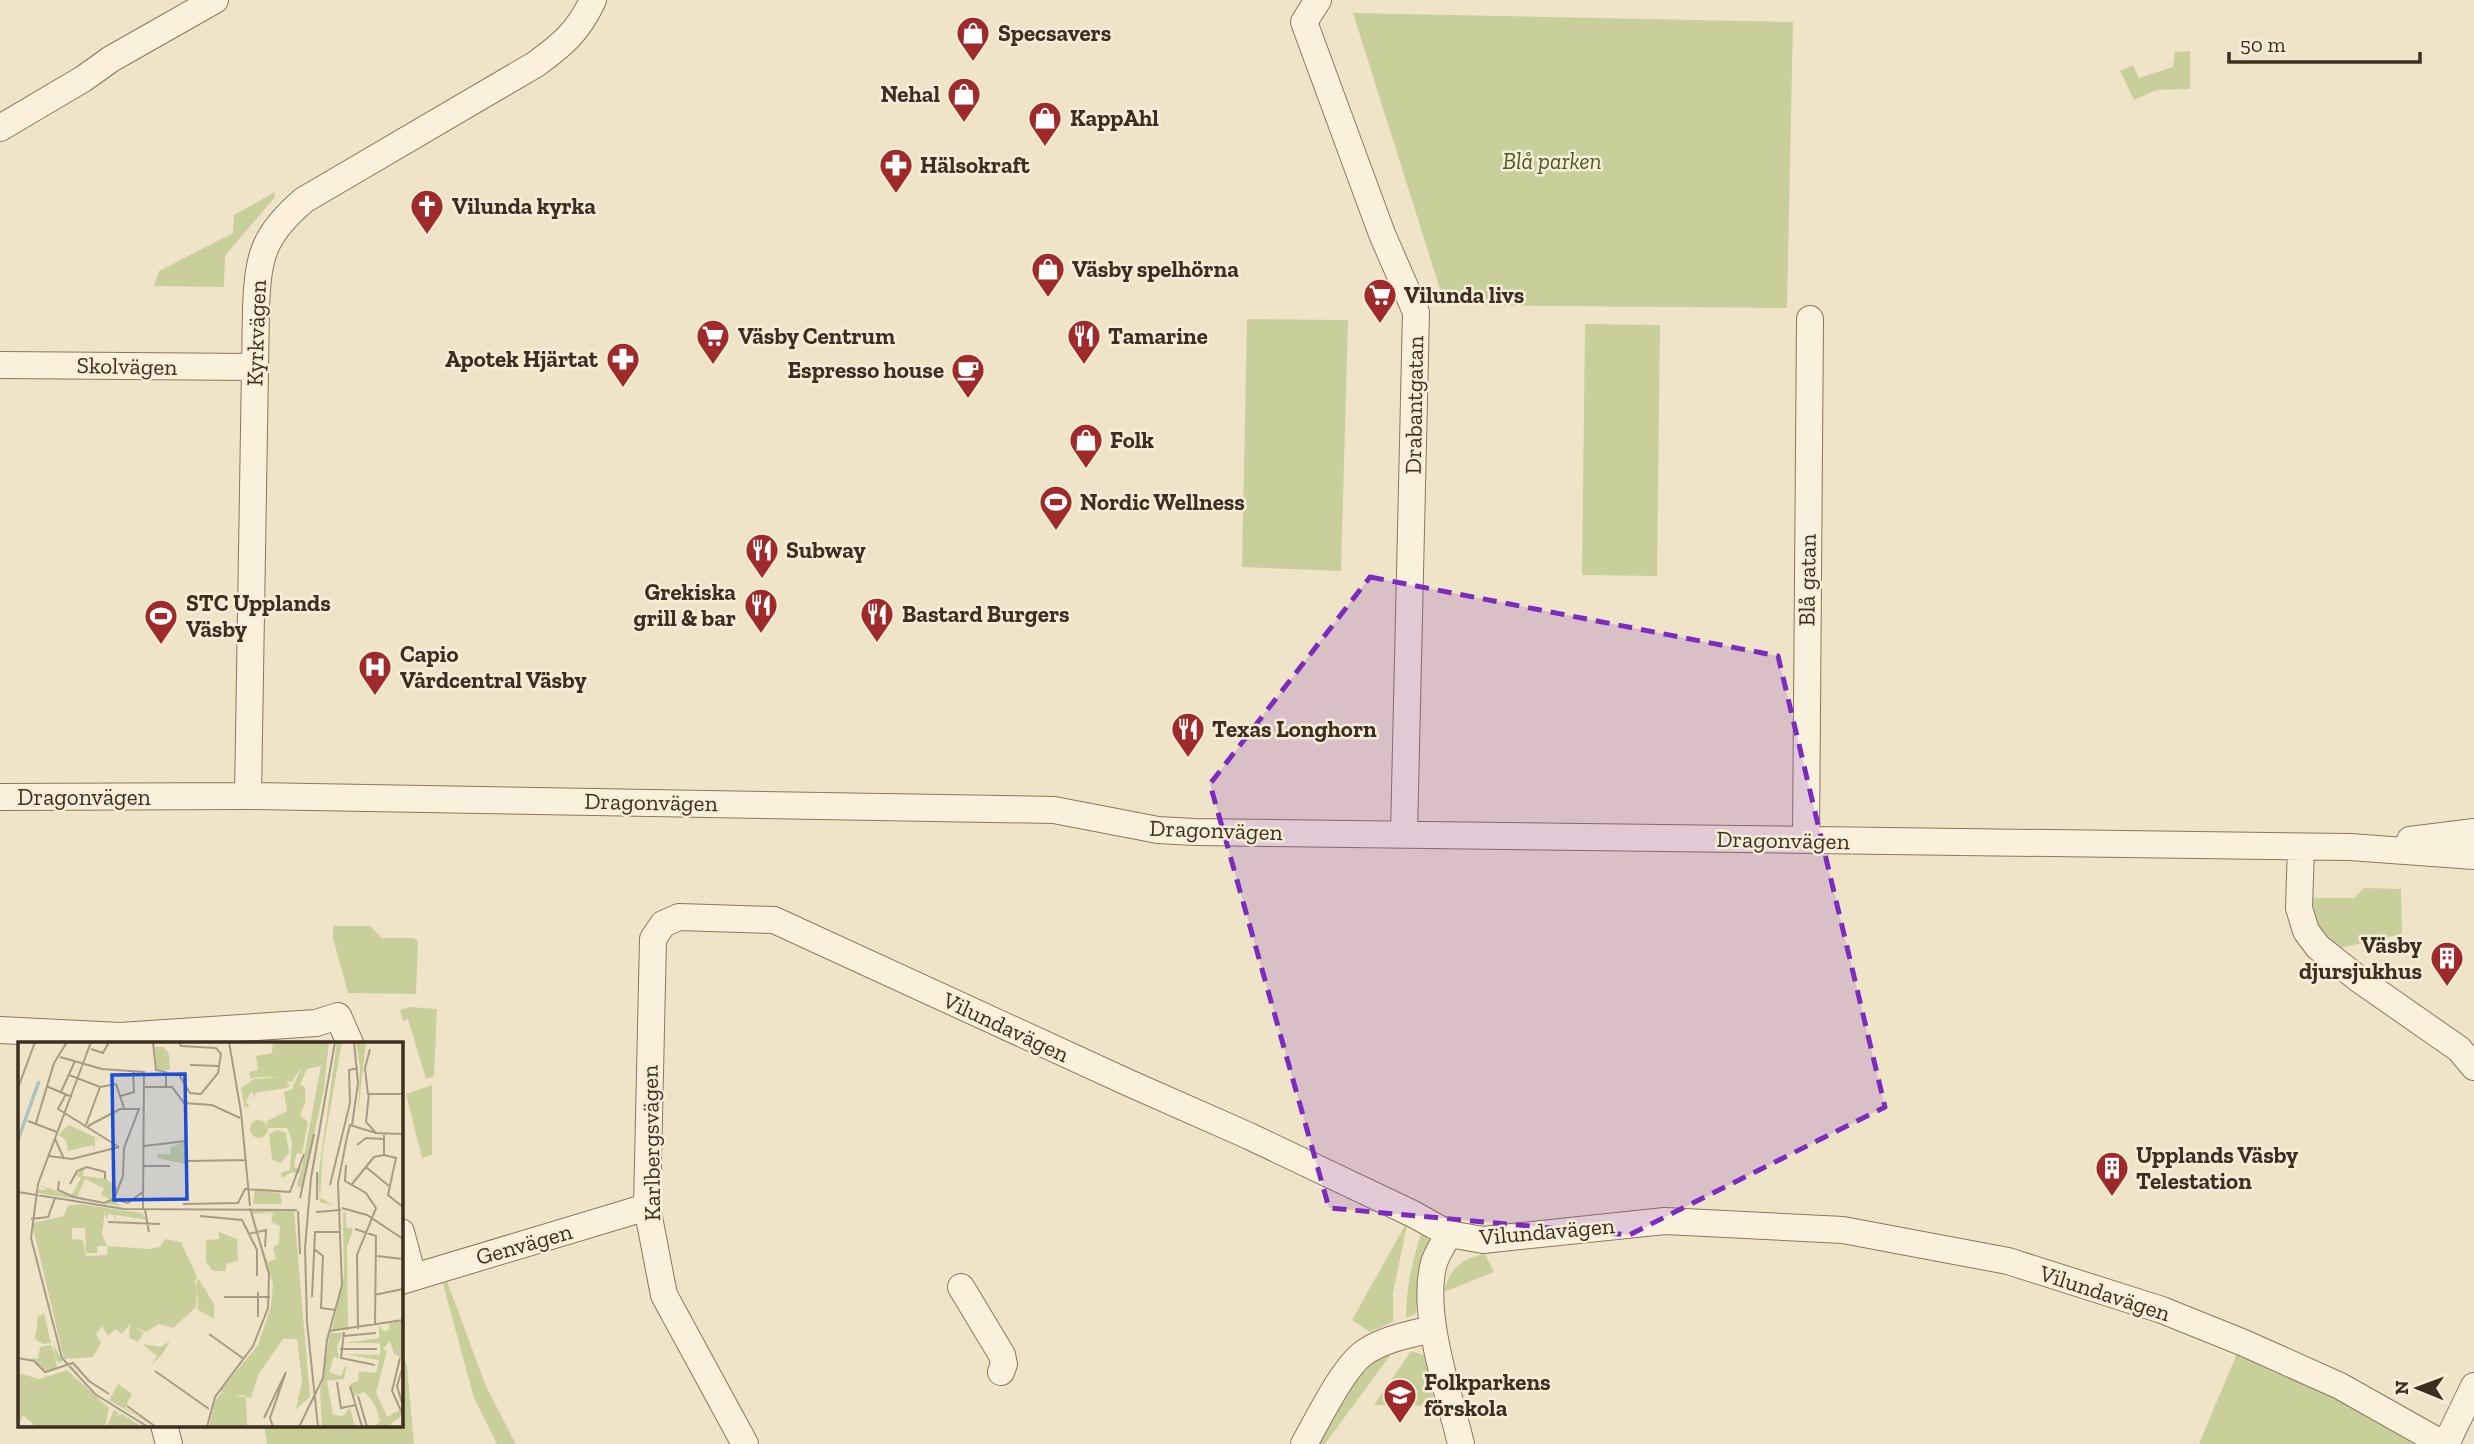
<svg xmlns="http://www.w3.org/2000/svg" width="2474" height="1444" font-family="'Zilla Slab',serif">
  <rect width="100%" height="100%" fill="#f0e4c8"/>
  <!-- green -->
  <path fill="#c9cf9b" d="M1353 13 1793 22 1787 308 1445 305Z
    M2190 51V89L2156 90 2134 100 2120 71 2133 65 2139 78 2173 67 2175 52Z
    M275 192 274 198 225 256 224 287 154 286 159 271 233 233 234 215Z
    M1247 319 1348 320 1341 571 1242 567Z
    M1585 324 1660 325 1657 576 1582 575Z
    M2364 888 2401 889 2402 934 2336 949C2316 932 2314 923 2313 898H2354Z
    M333 926H370L382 938H413L418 941 416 994 348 993 333 938Z
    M410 1007 437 1009 434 1076 426 1079 408 1019 403 1021 400 1010Z
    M432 1085V1155L422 1158 406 1094Z
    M1408 1220 1393 1293V1322L1370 1332 1352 1320Z
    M1421 1234 1429 1240C1420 1265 1417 1288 1416 1314L1406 1318C1406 1288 1412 1262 1421 1234Z
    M1485 1254 1494 1272 1444 1292C1449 1269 1462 1258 1485 1254Z
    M447 1281 485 1384 516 1444H497L474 1398 443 1284Z
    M401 1346 407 1367 414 1444H267L264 1425H401Z
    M1394 1350 1325 1444H1314L1349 1386 1375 1358Z
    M1411 1351 1424 1355 1435 1406 1374 1405Z
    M2238 1351 2338 1394 2424 1444H2199Z"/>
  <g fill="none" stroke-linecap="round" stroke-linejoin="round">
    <defs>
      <path id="minor" d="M1318 0 1304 22 1382 234 1416 312 1404 834
        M0 128 83 79 111 59 215 0
        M0 365 254 367
        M248 796 256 308C258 256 263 235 304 200L536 64C563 44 578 32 593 0
        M0 797 248 796 1054 810 1158 830 1194 832 2350 847 2474 856
        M1806 840 1810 319
        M2410 840 2474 832
        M2301 848 2299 908 2306 931 2318 947 2360 980 2459 1049 2474 1067
        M0 1030 120 1036 316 1023 338 1016 350 1043
        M401 1232 413 1277
        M1449 1234C1444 1243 1437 1253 1434 1263 1420 1313 1449 1393 1461 1444
        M401 1281 647 1207
        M961 1287 1002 1355 1004 1364 1001 1372
        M164 1425 169 1444
        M745 1444 664 1295 647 1207 653 939 663 924 679 917 774 920 1129 1083 1249 1136 1413 1214 1449 1234 1483 1240 1665 1221 1843 1230 2008 1261 2162 1310 2244 1343 2340 1386 2443 1444
        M1304 1444C1318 1420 1343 1367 1365 1352 1384 1339 1411 1334 1433 1329
        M2446 1444 2474 1386"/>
    </defs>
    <!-- minor casing -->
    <use href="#minor" stroke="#8d765c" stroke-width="28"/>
    <!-- minor -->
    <use href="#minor" stroke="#faf1dc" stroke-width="26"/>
  </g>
  <!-- marked area -->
  <path fill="#7b2cbf" fill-opacity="0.2" stroke="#7b2cbf" stroke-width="5" stroke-dasharray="14 9" stroke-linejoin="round" d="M1370 577 1778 656 1885 1107 1629 1235 1329 1208 1210 784Z"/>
  <!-- icons -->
  <defs>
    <symbol id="shop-pin" viewBox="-11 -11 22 30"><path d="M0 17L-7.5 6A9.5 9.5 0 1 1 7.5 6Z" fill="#9e2a2b" stroke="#f7eed8"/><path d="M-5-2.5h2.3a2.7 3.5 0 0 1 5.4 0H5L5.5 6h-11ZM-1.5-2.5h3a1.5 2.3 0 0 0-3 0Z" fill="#fff"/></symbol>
    <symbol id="pharmacy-pin" viewBox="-11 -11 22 30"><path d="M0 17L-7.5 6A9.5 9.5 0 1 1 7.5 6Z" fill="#9e2a2b" stroke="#f7eed8"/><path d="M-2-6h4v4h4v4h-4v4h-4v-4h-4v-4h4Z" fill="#fff"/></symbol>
    <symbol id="church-pin" viewBox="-11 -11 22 30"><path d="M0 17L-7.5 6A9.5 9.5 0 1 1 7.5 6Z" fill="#9e2a2b" stroke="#f7eed8"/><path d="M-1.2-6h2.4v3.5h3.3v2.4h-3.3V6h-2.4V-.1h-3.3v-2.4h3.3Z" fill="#fff"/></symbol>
    <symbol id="supermarket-pin" viewBox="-11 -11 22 30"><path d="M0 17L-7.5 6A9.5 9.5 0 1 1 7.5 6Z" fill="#9e2a2b" stroke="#f7eed8"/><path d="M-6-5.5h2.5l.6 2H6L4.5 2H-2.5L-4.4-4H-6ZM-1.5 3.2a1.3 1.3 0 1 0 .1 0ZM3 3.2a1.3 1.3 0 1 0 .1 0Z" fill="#fff"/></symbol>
    <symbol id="restaurant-pin" viewBox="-11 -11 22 30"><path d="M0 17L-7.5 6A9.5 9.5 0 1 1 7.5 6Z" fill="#9e2a2b" stroke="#f7eed8"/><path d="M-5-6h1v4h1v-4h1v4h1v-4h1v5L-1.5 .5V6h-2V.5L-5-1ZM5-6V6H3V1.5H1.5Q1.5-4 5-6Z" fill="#fff"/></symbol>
    <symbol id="cafe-pin" viewBox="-11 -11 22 30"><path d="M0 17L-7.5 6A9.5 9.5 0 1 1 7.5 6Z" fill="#9e2a2b" stroke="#f7eed8"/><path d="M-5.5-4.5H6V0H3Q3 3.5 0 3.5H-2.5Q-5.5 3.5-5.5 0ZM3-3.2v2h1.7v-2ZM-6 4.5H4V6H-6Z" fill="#fff"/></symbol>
    <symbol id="stadium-pin" viewBox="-11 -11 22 30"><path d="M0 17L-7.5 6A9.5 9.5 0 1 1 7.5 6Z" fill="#9e2a2b" stroke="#f7eed8"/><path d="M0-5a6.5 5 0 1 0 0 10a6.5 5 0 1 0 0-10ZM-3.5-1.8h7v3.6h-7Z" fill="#fff"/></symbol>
    <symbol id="hospital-pin" viewBox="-11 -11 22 30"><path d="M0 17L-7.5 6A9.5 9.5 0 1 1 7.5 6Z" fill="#9e2a2b" stroke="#f7eed8"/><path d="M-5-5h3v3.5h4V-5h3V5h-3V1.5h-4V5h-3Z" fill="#fff"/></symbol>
    <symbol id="building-pin" viewBox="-11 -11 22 30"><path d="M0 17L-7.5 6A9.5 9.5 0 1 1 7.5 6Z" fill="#9e2a2b" stroke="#f7eed8"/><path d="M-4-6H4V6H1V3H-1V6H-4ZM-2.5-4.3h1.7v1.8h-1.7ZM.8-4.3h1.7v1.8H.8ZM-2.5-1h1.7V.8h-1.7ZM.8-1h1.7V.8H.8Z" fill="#fff"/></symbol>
    <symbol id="school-pin" viewBox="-11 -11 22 30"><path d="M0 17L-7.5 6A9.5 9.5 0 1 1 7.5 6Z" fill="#9e2a2b" stroke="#f7eed8"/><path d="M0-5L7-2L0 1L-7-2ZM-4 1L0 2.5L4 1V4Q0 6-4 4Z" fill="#fff"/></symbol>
  </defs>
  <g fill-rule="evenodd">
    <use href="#shop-pin" x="954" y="14" width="38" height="52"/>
    <use href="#shop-pin" x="945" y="75" width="38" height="52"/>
    <use href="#shop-pin" x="1026" y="99" width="38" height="52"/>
    <use href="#pharmacy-pin" x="877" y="146" width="38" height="52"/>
    <use href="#church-pin" x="408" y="187" width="38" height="52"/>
    <use href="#shop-pin" x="1029" y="250" width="38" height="52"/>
    <use href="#supermarket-pin" x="1361" y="276" width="38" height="52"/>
    <use href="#supermarket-pin" x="694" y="317" width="38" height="52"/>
    <use href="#restaurant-pin" x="1065" y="317" width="38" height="52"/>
    <use href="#pharmacy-pin" x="604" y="340" width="38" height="52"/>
    <use href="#cafe-pin" x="949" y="351" width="38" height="52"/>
    <use href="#shop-pin" x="1067" y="421" width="38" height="52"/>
    <use href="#stadium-pin" x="1037" y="483" width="38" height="52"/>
    <use href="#restaurant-pin" x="743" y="531" width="38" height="52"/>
    <use href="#restaurant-pin" x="742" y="586" width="38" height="52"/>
    <use href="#restaurant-pin" x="858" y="595" width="38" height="52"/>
    <use href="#stadium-pin" x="142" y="597" width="38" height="52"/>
    <use href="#hospital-pin" x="356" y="648" width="38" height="52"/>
    <use href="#restaurant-pin" x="1169" y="710" width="38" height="52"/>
    <use href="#building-pin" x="2428" y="939" width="38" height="52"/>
    <use href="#building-pin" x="2093" y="1149" width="38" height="52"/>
    <use href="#school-pin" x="1381" y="1376" width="38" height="52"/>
  </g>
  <g text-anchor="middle" stroke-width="5" stroke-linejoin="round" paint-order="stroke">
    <!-- poi labels -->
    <g font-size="23" font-weight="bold" fill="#3d2e20" stroke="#f7eed8" text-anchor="start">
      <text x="998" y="41">Specsavers</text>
      <text x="940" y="102" text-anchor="end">Nehal</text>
      <text x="1070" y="126">KappAhl</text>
      <text x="920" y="173">Hälsokraft</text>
      <text x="452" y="214">Vilunda kyrka</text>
      <text x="1072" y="277">Väsby spelhörna</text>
      <text x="1404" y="303">Vilunda livs</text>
      <text x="738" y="344">Väsby Centrum</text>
      <text x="1108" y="344">Tamarine</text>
      <text x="598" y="367" text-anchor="end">Apotek Hjärtat</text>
      <text x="944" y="378" text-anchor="end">Espresso house</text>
      <text x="1110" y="448">Folk</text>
      <text x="1080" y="510">Nordic Wellness</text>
      <text x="786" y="558">Subway</text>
      <text x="736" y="600" text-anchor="end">Grekiska<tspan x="736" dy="26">grill &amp; bar</tspan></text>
      <text x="186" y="611">STC Upplands<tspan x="186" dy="26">Väsby</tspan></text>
      <text x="902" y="622">Bastard Burgers</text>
      <text x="400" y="662">Capio<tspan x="400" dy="26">Vårdcentral Väsby</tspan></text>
      <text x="1212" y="737">Texas Longhorn</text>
      <text x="2422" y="953" text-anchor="end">Väsby<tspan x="2422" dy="26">djursjukhus</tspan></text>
      <text x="2136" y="1163">Upplands Väsby<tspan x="2136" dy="26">Telestation</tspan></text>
      <text x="1424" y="1390">Folkparkens<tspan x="1424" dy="26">förskola</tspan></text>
    </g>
    <!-- park labels -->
    <g font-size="23" font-style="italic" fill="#4d5a26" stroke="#f7eed8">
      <text x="1552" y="169">Blå parken</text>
    </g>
    <!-- street labels -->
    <g font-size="23" fill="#3d2e20" stroke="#f7eed8">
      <text transform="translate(256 333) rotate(-88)" y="8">Kyrkvägen</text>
      <text transform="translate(127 366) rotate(1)" y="8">Skolvägen</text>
      <text transform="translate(1414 405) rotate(-89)" y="8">Drabantgatan</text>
      <text transform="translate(1807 580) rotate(-89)" y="8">Blå gatan</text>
      <text x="84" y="805">Dragonvägen</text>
      <text transform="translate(651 802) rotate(1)" y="8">Dragonvägen</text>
      <text transform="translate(1216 830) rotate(2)" y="8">Dragonvägen</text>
      <text transform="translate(1783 840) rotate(1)" y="8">Dragonvägen</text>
      <text transform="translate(1006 1027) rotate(25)" y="8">Vilundavägen</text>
      <text transform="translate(651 1143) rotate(-91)" y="8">Karlbergsvägen</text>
      <text transform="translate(1547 1231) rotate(-5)" y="8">Vilundavägen</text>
      <text transform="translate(524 1244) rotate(-16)" y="8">Genvägen</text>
      <text transform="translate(2105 1293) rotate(18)" y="8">Vilundavägen</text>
    </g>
  </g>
  <!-- overview -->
  <g transform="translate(18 1042)">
    <rect width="385" height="385" fill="#f0e4c8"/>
    <path d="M255 0H311L306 47 284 146 279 144 284 125 303 24 289 27 282 43 287 45V59L282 61 288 60 282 73 290 80 284 112 279 111 276 121 277 126 283 125 281 132 274 130 264 136 263 131 272 128 274 99 269 86H250L249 79 269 69 266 50 274 47 284 24 274 40 268 39 272 44 269 46 237 51V58L234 49 228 59 231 64 235 54 230 66 226 64 223 46 236 37 263 35H238L233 37 231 30 240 28 238 14 254 11ZM319 0H324L305 107 302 156 317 164 302 160 300 136ZM338 0H348L340 71 342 26ZM137 5H146L151 12 152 28H139ZM232 87a9 9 0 1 1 18 0a9 9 0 1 1-18 0ZM51 83 83 98 77 96V109L75 103 50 109 48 98 40 93ZM259 88 268 91 271 111 263 121 254 118 251 92ZM167 100V122L139 116V112H152L153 105ZM66 126 65 134 88 137 100 146 95 157 103 164 19 151 21 147 29 148 21 143 53 154 63 136 57 133ZM67 137 86 146 83 152 92 158 84 161 59 156ZM237 148 262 151 264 162H235ZM53 161 124 171 129 178 98 173 97 179 96 173 90 172 89 179 87 169 84 192 89 204H79V211H68L67 186H54V197L65 198 68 214 89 213 90 204 131 207 142 205 147 197 163 200 179 235 177 240 178 244 180 236 196 262V277L179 267 180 262 179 246 178 265 155 286 141 282 128 290 115 285 126 291 120 300 111 296 112 282 104 292 97 287 90 294 84 284 78 292 83 301 75 315 46 317 15 186V181L46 174 50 163H62ZM233 168H276L292 355 278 367 284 339 279 297H265L240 333 233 356 224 353 217 354 228 355 229 385H191L197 359 203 351 211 354 202 349 240 303 253 264 255 242 244 205 250 220 258 217 255 206 261 201 262 184 253 180 255 170 236 172ZM328 170V185L335 187 329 205 330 288H314L326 234 325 171ZM201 190 219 197 220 219 208 222V229H195L188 220V198L201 197ZM26 271 33 301 25 302 17 297 20 275ZM385 279V316L376 312 372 299 365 307 369 309 358 350 369 375 385 366V373L369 385H356L362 379 358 365 347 350 336 354 332 342 340 339 341 329 358 331 361 318 325 312 362 313V301H326L361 296V283L366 289 371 288V281ZM312 291H325L319 305 321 317 316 314 311 330 323 334 329 320 326 337 309 339 315 373 325 374 332 366 337 385H304L302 349ZM152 299 145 311 133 324 139 314 124 302 143 305ZM35 302 45 319 40 321 37 315 39 326 27 328 12 316 20 317 22 305 33 303 37 313ZM49 328 91 366 87 385H18L5 373 0 385V331L21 337ZM100 342 114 352 107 366 137 385 91 358ZM96 368 101 371 97 374 104 372 124 385H89Z" fill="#c9cf9b" fill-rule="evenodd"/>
    <path fill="none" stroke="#a9c4bc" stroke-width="3.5" d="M0 98 21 39"/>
    <path fill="none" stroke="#a89b85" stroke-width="2" d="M73 0 20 142 13 196 44 316 77 352 130 385M135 0 138 28 148 30V45M211 0 223 70 232 164M73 7 85 11 91 0M42 15 84 27 126 30 125 167M172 23 201 24M160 31 172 51 183 52 200 31 203 12 198 6 163 4 161 0M51 33 82 45 98 42 106 66M28 44 54 55M127 45H154L166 61 194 63 222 76M0 46 17 0M43 50 57 19M48 52 40 67 101 105M350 53 347 26 352 7M103 54 116 50 115 29M10 79 39 90M18 81 36 21 49 0M68 83 82 45M334 83 340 41 336 0M70 84 102 67H121L106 106 105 134 96 157M356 91 385 92M358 91 348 80 351 52H385M37 97 46 117M339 103 348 96 366 97M126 104 168 99M366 113 378 116 370 153 385 165M30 114 54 117 101 105M169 119 228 118M328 123 327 139 348 151 358 166 339 213 340 287M126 124H152M348 125 371 144M41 139 40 148 56 155 86 161 96 157M52 142 59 129 69 125 87 130V137M334 142 356 115 366 113V93M312 143 332 61 331 28 340 26M0 150 106 167 279 168M282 156 296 92M96 157 110 161 126 149M299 158V130M165 162 220 161 227 147 272 150 286 112M324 166 349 173 385 197M127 168 131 190 130 185M280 169 282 212M298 170 323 168M182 174 224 178 239 208V234M13 177 30 175 37 156M90 180 142 182M337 187 358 194 357 283M230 192 248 188 247 205M296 207 305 214 303 266 317 268M359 214 385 217M356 253 385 247M206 255H252M294 255 297 190H322M240 275V250M311 289 385 278M326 290 323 316 357 323M191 292 226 317M325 294 358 291M322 307H359M0 316 16 319 27 330 55 321 71 339 91 352M382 316 374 349 385 373M385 324 379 344 385 364M137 329 191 367M319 340 323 366 338 363M332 344 344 385M340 354 349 385M109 364 138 385M246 376 268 330 252 376 255 385M189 385 197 355 235 304 250 266 251 232 232 166M281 385 305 336 309 298 324 243 320 141 329 95 332 83 358 91M300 385 289 280 287 206 293 136 317 0"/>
    <path fill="#1d4ed8" fill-opacity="0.15" stroke="#1d4ed8" stroke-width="3.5" d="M167 32 169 157 96 158 94 33Z"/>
    <rect width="385" height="385" fill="none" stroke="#3d2e20" stroke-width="3.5"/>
  </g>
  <!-- north arrow -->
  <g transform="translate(2418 1388) rotate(271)" stroke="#f7eed8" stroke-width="5" paint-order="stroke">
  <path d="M0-5L12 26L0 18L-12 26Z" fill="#3d2e20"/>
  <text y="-10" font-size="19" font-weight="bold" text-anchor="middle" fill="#3d2e20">N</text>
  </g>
  <!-- scale -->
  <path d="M2229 52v10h191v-10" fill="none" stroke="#3d2e20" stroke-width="3.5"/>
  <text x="2240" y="52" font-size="21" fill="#3d2e20" stroke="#f7eed8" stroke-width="5" paint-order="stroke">50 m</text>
</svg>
